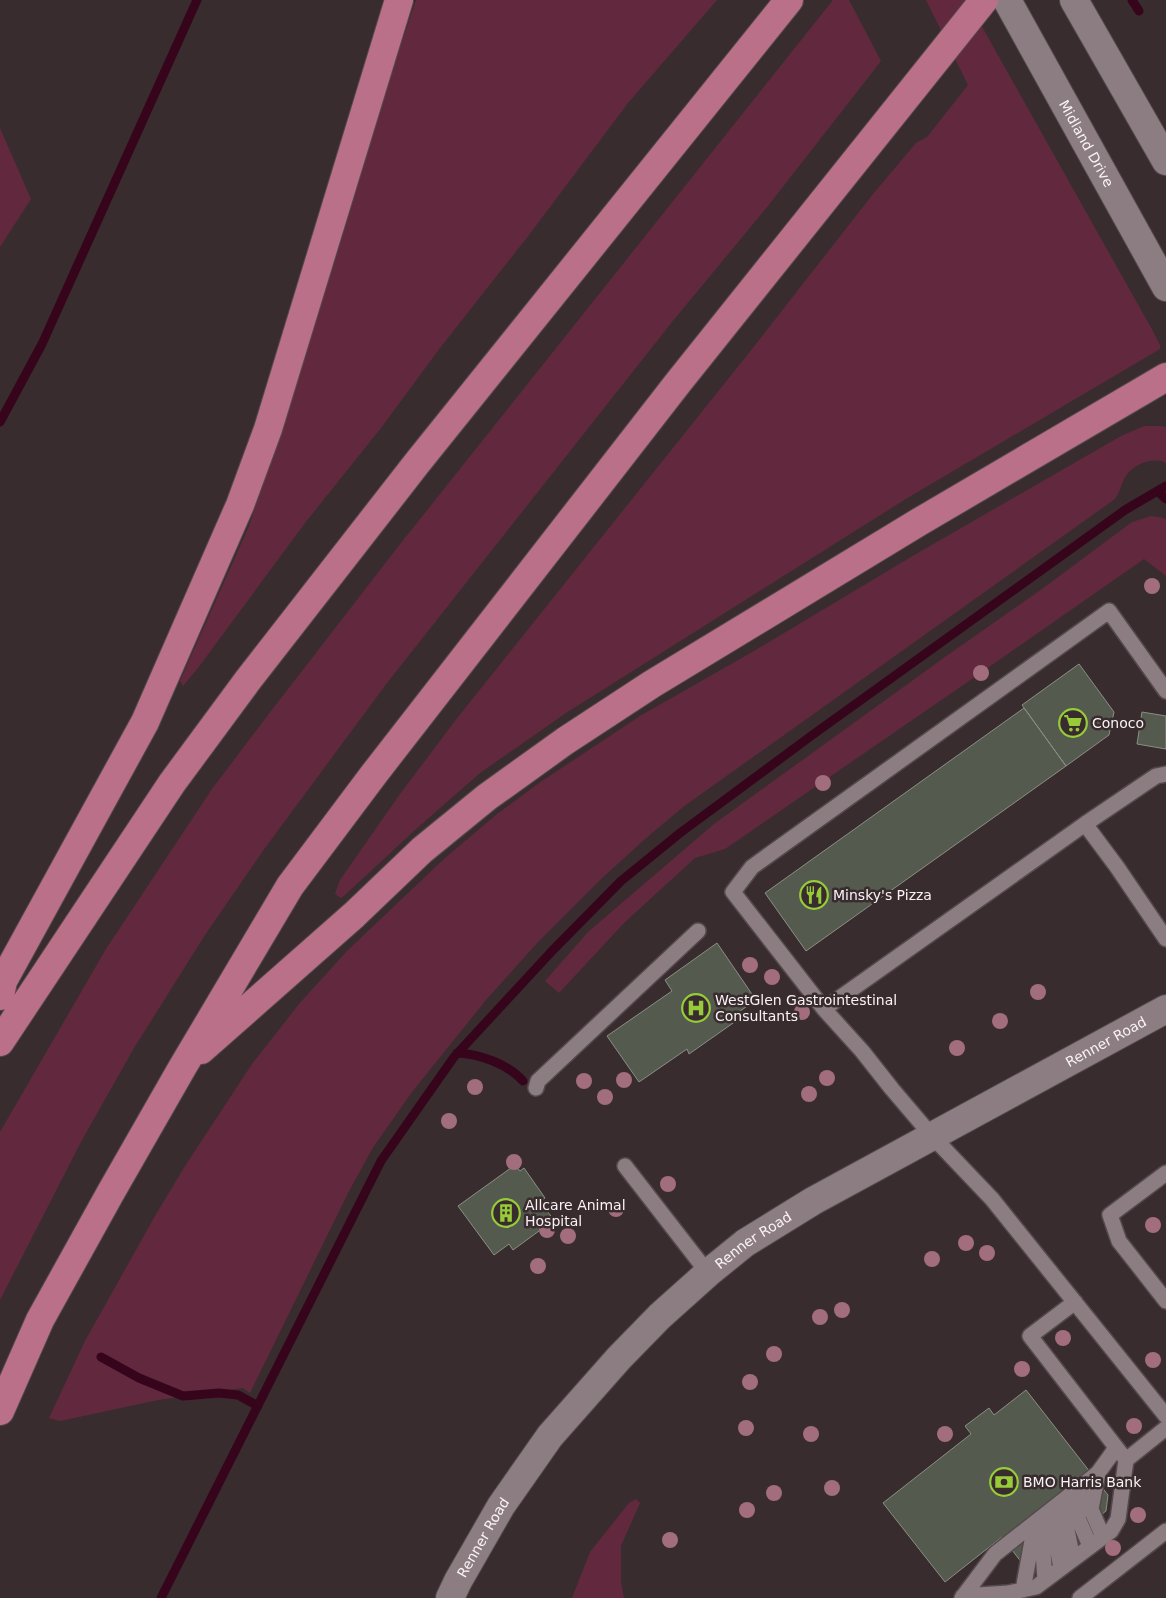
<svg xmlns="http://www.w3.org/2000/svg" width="1166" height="1598" font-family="'DejaVu Sans',sans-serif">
  <rect width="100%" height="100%" fill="#382c2f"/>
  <!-- green -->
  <path fill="#62293e" d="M416 0H717L628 103 529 235 440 348 381 428 305 523 198 668 183 686 180 681 249 526 341 241 388 83Z
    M833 0H849L881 61 768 206 672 322 387 683 265 848 205 935 134 1048 82 1140 0 1300V1132L106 949 212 789 268 715 397 548Z
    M926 0H967L1154 333 1160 345V349L909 497 566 713 480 773 415 830 345 895 341 898 335 894 340 880 400 794 458 717 752 349 873 194 916 143 927 137 968 85Z
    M0 128 31 199 0 247Z
    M1144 426H1160L1166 427V463C1153 456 1132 465 1125 477 1121 485 1120 492 1115 499L683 807 645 839 600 880 538 942 486 1000 412 1092 372 1149 348 1193 250 1393 243 1388 158 1400 60 1421 49 1418 85 1341 155 1216 185 1166 252 1064 299 1004 347 951 445 858 497 814 539 783 640 716 754 651 916 554 1121 436Z
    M1151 516 1164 518 1166 520V576L1144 559 969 681 725 849 695 858 624 923 559 993 545 981 588 932 714 824 945 657 1042 589 1132 522Z
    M636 1499 640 1503 621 1546V1582L624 1598H572L590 1552 629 1503Z"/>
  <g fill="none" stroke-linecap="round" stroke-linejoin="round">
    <!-- stream -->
    <path stroke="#37051b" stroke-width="9" d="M1132 0 1139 11
      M0 422 42 344 197 0
      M1157 491 1166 499
      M457 1053C480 1054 508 1064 523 1081
      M101 1357 139 1378 183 1396 219 1393 238 1395 258 1406
      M161 1598 381 1161 454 1057 552 951 621 881 680 833 811 736 1125 510 1166 486"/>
  </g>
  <!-- building -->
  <path fill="#555a4f" stroke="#8a8f84" d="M1079 664 1114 712 1109 735 1066 766 1022 705Z
    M1024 708 1066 766 806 951 765 893Z
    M1142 712 1166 716V749L1137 744Z
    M717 943 756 1000 733 1016 736 1021 689 1054 687 1049 639 1082 607 1036 672 991 665 980Z
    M515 1165 520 1171 524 1168 545 1198 540 1202 554 1220 513 1250 509 1244 494 1255 458 1206Z
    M1026 1390 1108 1495 1106 1511 1038 1565 1022 1563 1002 1537 945 1582 883 1503 971 1434 965 1426 989 1408 994 1415Z"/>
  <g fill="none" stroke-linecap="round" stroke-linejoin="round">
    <defs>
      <path id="service" d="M1166 691 1109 611 752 867 733 892 824 1009 862 1051 892 1089 932 1136 992 1199 1166 1416
        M1085 824 1117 867 1166 939
        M824 1009 1085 824 1156 776 1166 774
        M536 1088 538 1081 698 931
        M625 1166 708 1273
        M1166 1173 1110 1215 1119 1241 1166 1301
        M1075 1302 1030 1336 1122 1455
        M1098 1473 1091 1509 1103 1537
        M1082 1498 1078 1518 1090 1546
        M1058 1516 1054 1531 1061 1568
        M1073 1559 1066 1525 1074 1492
        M1045 1580 1042 1538 1047 1522
        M1023 1590 1033 1535 1041 1519
        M963 1596 1008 1593 1036 1587 1111 1531 1118 1519 1126 1460 1166 1428
        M962 1598 995 1554 1098 1473 1116 1448
        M1080 1598 1166 1531"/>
      <g id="secondary">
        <path id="s1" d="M1007 0 1166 287"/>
        <path d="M1074 0 1166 161"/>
        <path id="s2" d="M450 1598 458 1581 501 1506 550 1436 619 1358 660 1316 708 1273 745 1243 813 1201 1166 1009"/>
      </g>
      <path id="motorway" d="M0 996 3 981 145 722 240 505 268 429 399 0
        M0 1042 172 783 248 680 417 463 789 0
        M201 1050 354 915 422 850 487 797 565 741 652 684 919 522 1166 377
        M0 1411 40 1320 111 1192 182 1068 290 886 374 774 677 384 984 0"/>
    </defs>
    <!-- service casing -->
    <use href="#service" stroke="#54494c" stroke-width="18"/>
    <!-- secondary casing -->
    <use href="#secondary" stroke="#54494c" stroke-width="30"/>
    <!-- motorway casing -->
    <use href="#motorway" stroke="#54494c" stroke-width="30"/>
    <!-- service -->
    <use href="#service" stroke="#8b7d81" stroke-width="15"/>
    <!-- secondary -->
    <use href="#secondary" stroke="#8b7d81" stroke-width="28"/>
    <!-- motorway -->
    <use href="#motorway" stroke="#bb7089" stroke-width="28"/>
  </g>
  <!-- trees -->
  <g fill="#a26e7e">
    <circle cx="1152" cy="586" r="8"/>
    <circle cx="981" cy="673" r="8"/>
    <circle cx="823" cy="783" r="8"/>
    <circle cx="750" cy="965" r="8"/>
    <circle cx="772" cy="977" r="8"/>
    <circle cx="1038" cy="992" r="8"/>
    <circle cx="802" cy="1012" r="8"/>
    <circle cx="1000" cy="1021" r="8"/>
    <circle cx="957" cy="1048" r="8"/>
    <circle cx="827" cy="1078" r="8"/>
    <circle cx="624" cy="1080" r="8"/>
    <circle cx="584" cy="1081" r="8"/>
    <circle cx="475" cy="1087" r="8"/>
    <circle cx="809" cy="1094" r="8"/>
    <circle cx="605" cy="1097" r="8"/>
    <circle cx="449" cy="1121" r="8"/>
    <circle cx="514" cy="1162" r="8"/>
    <circle cx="668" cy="1184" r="8"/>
    <circle cx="616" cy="1209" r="8"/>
    <circle cx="1153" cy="1225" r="8"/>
    <circle cx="547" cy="1230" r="8"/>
    <circle cx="568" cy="1236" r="8"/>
    <circle cx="966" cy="1243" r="8"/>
    <circle cx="987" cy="1253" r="8"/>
    <circle cx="932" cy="1259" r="8"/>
    <circle cx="538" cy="1266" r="8"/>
    <circle cx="842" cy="1310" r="8"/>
    <circle cx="820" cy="1317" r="8"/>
    <circle cx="1063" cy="1338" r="8"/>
    <circle cx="774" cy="1354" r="8"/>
    <circle cx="1153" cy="1360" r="8"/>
    <circle cx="1022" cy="1369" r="8"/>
    <circle cx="750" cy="1382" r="8"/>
    <circle cx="1134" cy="1426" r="8"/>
    <circle cx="746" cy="1428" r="8"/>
    <circle cx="811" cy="1434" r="8"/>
    <circle cx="945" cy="1434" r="8"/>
    <circle cx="832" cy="1488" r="8"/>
    <circle cx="774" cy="1493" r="8"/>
    <circle cx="747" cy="1510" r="8"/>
    <circle cx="1138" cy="1515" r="8"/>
    <circle cx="670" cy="1540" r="8"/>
    <circle cx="1113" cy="1548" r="8"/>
  </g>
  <!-- icons -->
  <defs>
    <symbol id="supermarket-ring" viewBox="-11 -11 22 22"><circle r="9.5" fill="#382c2f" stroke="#97cc38" stroke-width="1.5"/><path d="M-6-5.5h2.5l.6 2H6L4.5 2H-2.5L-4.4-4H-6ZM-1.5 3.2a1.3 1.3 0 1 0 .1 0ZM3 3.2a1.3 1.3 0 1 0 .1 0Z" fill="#97cc38"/></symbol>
    <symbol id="restaurant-ring" viewBox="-11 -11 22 22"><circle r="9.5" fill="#382c2f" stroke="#97cc38" stroke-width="1.5"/><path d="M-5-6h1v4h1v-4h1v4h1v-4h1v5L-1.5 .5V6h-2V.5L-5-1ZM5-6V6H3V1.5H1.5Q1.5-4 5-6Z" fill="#97cc38"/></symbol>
    <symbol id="hospital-ring" viewBox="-11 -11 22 22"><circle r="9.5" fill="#382c2f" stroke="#97cc38" stroke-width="1.5"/><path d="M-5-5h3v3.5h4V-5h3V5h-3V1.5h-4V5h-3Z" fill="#97cc38"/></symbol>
    <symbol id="building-ring" viewBox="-11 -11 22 22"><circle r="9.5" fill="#382c2f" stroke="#97cc38" stroke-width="1.5"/><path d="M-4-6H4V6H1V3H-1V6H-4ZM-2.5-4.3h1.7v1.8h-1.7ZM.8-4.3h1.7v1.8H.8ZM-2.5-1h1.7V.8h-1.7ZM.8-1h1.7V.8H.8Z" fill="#97cc38"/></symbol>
    <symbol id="bank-ring" viewBox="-11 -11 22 22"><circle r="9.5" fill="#382c2f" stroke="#97cc38" stroke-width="1.5"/><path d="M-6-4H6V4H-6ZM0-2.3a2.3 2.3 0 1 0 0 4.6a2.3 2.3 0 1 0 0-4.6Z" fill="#97cc38"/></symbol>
  </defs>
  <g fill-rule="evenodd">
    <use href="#supermarket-ring" x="1057" y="707" width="32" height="32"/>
    <use href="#restaurant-ring" x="798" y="879" width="32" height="32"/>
    <use href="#hospital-ring" x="680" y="992" width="32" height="32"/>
    <use href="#building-ring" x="490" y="1197" width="32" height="32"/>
    <use href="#bank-ring" x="988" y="1466" width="32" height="32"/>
  </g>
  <g text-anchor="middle" stroke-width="5" stroke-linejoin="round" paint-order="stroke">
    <!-- street labels -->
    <g font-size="14" fill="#faf2f4" stroke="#382c2f">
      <text dy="5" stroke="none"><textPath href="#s1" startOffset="164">Midland Drive</textPath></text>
      <text dy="5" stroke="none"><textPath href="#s2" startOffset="879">Renner Road</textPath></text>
      <text dy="5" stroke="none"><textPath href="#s2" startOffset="474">Renner Road</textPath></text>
      <text dy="5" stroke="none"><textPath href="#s2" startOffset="69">Renner Road</textPath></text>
    </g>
    <!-- poi labels -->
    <g font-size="14" fill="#faf2f4" stroke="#382c2f" text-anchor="start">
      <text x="1092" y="728">Conoco</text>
      <text x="833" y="900">Minsky's Pizza</text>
      <text x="715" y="1005">WestGlen Gastrointestinal<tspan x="715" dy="16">Consultants</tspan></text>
      <text x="525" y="1210">Allcare Animal<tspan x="525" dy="16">Hospital</tspan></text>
      <text x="1023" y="1487">BMO Harris Bank</text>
    </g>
  </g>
</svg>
